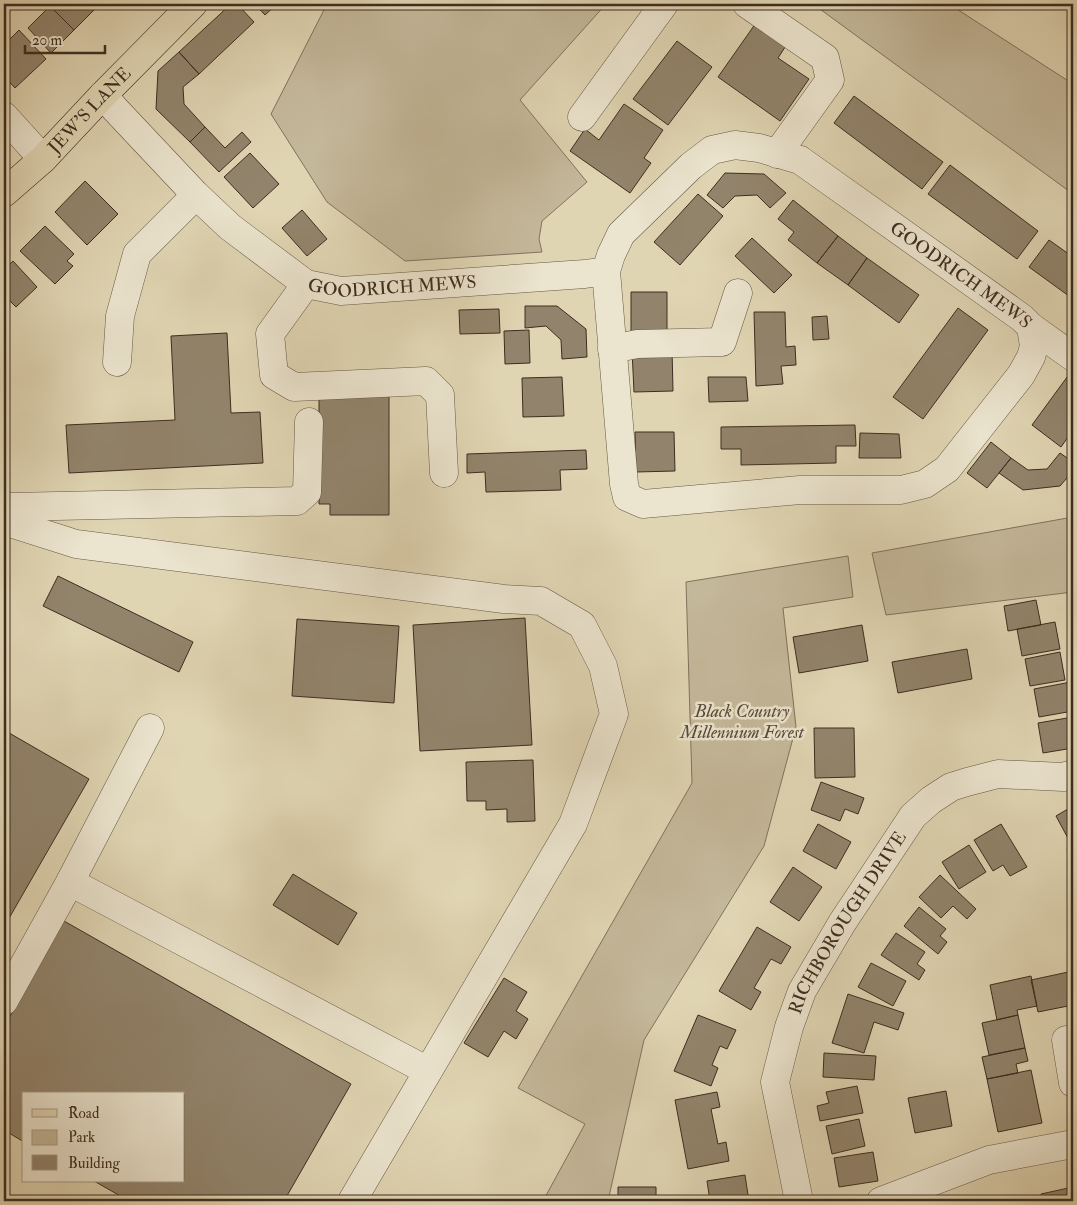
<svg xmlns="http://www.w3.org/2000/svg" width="1077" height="1205" font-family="'IM FELL Double Pica',serif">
  <rect width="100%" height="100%" fill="#e0d5b3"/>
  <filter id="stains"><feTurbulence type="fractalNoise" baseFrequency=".004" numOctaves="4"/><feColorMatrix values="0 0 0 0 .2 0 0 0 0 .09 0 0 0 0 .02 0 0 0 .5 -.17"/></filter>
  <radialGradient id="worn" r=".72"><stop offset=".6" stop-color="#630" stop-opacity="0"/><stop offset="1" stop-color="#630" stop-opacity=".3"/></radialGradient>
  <!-- green -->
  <path fill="#c4b89a" stroke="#81725d" d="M327 4H606L520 100 587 182 542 221 539 239 542 252 405 261 327 202 271 114Z
    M813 4H949L1073 84V194Z
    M1073 517V592L886 615 872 553Z
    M848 556 853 597 783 608 796 727 764 846 644 1040 608 1201H543L585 1124 518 1088 692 783 686 582Z"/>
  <!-- building -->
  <path fill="#92846c" stroke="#3e2d20" d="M52 4H96L98 6 74 30 50 6Z
    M231 4H237L254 22 199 74 179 52Z
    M255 4H277L265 15Z
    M50 6 74 30 51 53 28 28Z
    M758 20 789 41 778 58 809 79 780 121 718 77Z
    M19 30 46 59 15 88 4 76V45Z
    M677 41 712 67 668 125 633 99Z
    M179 52 199 74 183 87 184 104 205 127 190 142 156 109 158 71Z
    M854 96 943 162 922 189 834 123Z
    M624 104 663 130 644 158 651 163 630 193 570 151 585 129 599 140Z
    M205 127 225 148 242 132 251 142 219 172 190 142Z
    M250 153 279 184 253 208 224 177Z
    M950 165 1038 231 1017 259 928 194Z
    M725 173 764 174 786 193 770 208 757 195 735 196 723 208 707 195Z
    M85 181 118 214 87 245 55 212Z
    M698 194 723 216 680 265 654 242Z
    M793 200 838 236 817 263 788 240 794 232 778 219Z
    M302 210 327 239 307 256 282 228Z
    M45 226 74 254 67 261 73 266 55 284 20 251Z
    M838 236 867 258 848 285 817 263Z
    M752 238 792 275 774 293 735 256Z
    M1049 240 1073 257V299L1029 267Z
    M867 258 919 295 899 323 848 285Z
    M13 261 37 287 16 307 4 295V270Z
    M631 292H667V332H631Z
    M525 306H557L586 329 587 357 562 359 561 340 546 326 525 328Z
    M958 308 988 330 923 419 893 397Z
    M4 309 9 315 4 319Z
    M499 309 500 333 460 334 459 310Z
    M754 312H785L786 347 795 346 796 365 781 366 783 384 756 386Z
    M827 316 829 339 813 340 812 317Z
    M529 330 530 363 505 364 504 331Z
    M227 333 231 413 260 412 263 463 69 473 66 425 175 420 171 336Z
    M672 349 673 391 634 392 632 350Z
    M1073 369V430L1061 447 1032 425Z
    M562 377 564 416 523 417 522 378Z
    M708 377H746L748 401 709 402Z
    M319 395H389V515H330V504H319Z
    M855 425 856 446H836V463L741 465V449H721V427Z
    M635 432H674L675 471 636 472Z
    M860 433 899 434 901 458H859Z
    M991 442 1011 458 987 488 967 473Z
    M586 450 587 469 560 470 561 490 486 492 485 472 467 473V454Z
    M1060 453 1073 462V471L1060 486 1023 490 999 473 1011 458 1028 470 1047 469Z
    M58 576 193 642 179 672 43 606Z
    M1036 600 1041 625 1008 631 1004 606Z
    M525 618 532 745 420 751 413 625Z
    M297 619 399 626 394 703 292 696Z
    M1055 622 1060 649 1022 656 1017 629Z
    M862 625 868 661 799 673 793 637Z
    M967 649 972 679 898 693 892 662Z
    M1060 652 1065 680 1030 686 1025 659Z
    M1071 682 1073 693V711L1039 717 1034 689Z
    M1073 717V748L1043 753 1038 723Z
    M814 728H854L855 777 815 778Z
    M4 730 89 779 4 927Z
    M533 760 535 821 507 822V809L486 810V801H467L466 762Z
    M821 782 864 798 858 814 845 809 840 821 811 810Z
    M1073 806V840L1070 842 1056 816Z
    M818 824 851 842 836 869 803 851Z
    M1001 824 1027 867 1010 876 1003 865 993 871 974 840Z
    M969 845 986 872 959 889 942 862Z
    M1073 847V868L1067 849Z
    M793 867 822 887 799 921 770 902Z
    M293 874 357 913 338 945 273 905Z
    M940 875 976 909 967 919 953 906 941 918 919 897Z
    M919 907 946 929 940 936 947 942 938 954 904 926Z
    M64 921 351 1084 284 1201H129L94 1181H184V1094H24V1142L4 1130V1027Z
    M757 927 791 947 781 964 771 959 754 988 761 992 751 1010 719 991Z
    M896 933 925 952 917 964 925 970 919 980 881 955Z
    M871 963 906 981 893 1006 858 987Z
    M1073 971V1005L1038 1012 1031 980Z
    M1031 976 1037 1006 1017 1010 1018 1015 997 1020 990 985Z
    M504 978 527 992 516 1011 528 1019 516 1039 504 1031 488 1057 464 1043Z
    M848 994 904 1013 898 1030 874 1022 864 1053 832 1043Z
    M698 1015 736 1030 727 1049 720 1046 712 1065 718 1068 711 1086 674 1071Z
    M1018 1015 1025 1048 989 1055 982 1023Z
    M1025 1048 1028 1061 1016 1064 1018 1073 987 1079 982 1057Z
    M824 1053 876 1056 874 1080 823 1077Z
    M1031 1070 1042 1123 998 1132 987 1079Z
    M857 1086 863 1113 820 1121 817 1106 829 1103 826 1092Z
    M946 1091 952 1126 915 1133 908 1098Z
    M717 1092 720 1107 711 1109 718 1144 726 1142 729 1161 688 1169 675 1100Z
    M859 1119 865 1146 832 1154 826 1126Z
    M873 1152 878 1181 839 1187 834 1158Z
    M745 1175 749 1201H710L707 1181Z
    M618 1187H656V1201H618Z
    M1073 1187V1201H1042L1041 1194Z"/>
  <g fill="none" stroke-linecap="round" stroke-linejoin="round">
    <defs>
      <g id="minor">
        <path d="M747 4 825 58 830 80 777 154"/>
        <path id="s1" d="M103 95 115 109 196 195 230 227 306 284 341 291 585 274 606 271 611 255 621 234 691 166 712 150 735 145 759 148 800 160 1022 318 1031 327 1034 346 1031 357 1021 375 947 469 925 484 901 490H800L643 504 627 497 624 484 606 271"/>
        <path d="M4 116 43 159"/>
        <path d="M582 117 664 4"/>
        <path d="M306 284 270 334 274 375 294 387 426 381 440 395 444 473"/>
        <path d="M1031 327 1073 357"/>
        <path d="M612 349 637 344 722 342 738 293"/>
        <path d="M117 362 120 316 137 254 196 195"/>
        <path d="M4 511 10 507 297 501 307 492 309 422"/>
        <path d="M4 521 76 544 504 599 541 601 582 625 603 666 614 714 573 824 352 1201"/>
        <path d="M70 882 428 1071"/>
        <path d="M4 1001 70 882 150 728"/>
        <path d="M1066 1040 1073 1083"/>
        <path id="s2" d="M799 1201 775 1082 789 1027 802 991 842 923 913 816 931 800 951 787 967 782 998 774 1063 777 1073 774"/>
        <path d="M881 1201 989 1160 1073 1144"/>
      </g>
      <g id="major">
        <path id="s3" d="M4 193 43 159 103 95 193 4"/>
      </g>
    </defs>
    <!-- minor casing -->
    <use href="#minor" stroke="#665745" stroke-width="29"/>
    <!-- major casing -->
    <use href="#major" stroke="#3e2d20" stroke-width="29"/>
    <!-- minor -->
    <use href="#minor" stroke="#ebe4ce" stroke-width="28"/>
    <!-- major -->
    <use href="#major" stroke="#e0d5b3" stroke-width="28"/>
  </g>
  <g text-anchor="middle" stroke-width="5" stroke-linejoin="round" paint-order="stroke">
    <!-- street labels -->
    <g font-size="18" fill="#3e2d20" stroke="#ebe4ce">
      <text dy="6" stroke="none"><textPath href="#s3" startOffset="119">JEW'S LANE</textPath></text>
      <text dy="6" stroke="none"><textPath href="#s1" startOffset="1032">GOODRICH MEWS</textPath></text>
      <text dy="6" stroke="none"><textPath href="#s1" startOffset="365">GOODRICH MEWS</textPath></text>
      <text dy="6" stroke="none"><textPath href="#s2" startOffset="298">RICHBOROUGH DRIVE</textPath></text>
    </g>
    <!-- park labels -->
    <g font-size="18" font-style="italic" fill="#594938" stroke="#ebe4ce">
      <text x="742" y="717">Black Country<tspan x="742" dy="21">Millennium Forest</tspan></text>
    </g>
  </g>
  <!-- margin -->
  <rect width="1077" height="1205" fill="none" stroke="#e0d5b3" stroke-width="20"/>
  <rect x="5" y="5" width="1067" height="1195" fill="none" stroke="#3e2d20" stroke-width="2.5"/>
  <rect x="10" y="10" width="1057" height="1185" fill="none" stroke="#3e2d20"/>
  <!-- legend -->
  <rect x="22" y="1092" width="162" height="90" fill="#ebe4ce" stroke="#a69b88"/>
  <rect x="32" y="1109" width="25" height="8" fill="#e0d5b3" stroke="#a69b88"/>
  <text x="68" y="1118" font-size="15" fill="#3e2d20">Road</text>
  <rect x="32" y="1130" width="25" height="15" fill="#c4b89a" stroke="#a69b88"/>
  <text x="68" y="1142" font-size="15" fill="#3e2d20">Park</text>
  <rect x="32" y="1155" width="25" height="15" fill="#92846c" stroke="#a69b88"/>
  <text x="68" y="1168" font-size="15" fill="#3e2d20">Building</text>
  <!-- scale -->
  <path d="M25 45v8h80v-8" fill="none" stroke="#3e2d20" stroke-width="2.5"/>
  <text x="32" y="45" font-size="15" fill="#3e2d20" stroke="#ebe4ce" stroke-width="4" paint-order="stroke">20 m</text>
  <rect width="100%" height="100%" filter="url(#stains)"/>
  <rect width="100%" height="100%" fill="url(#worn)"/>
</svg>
